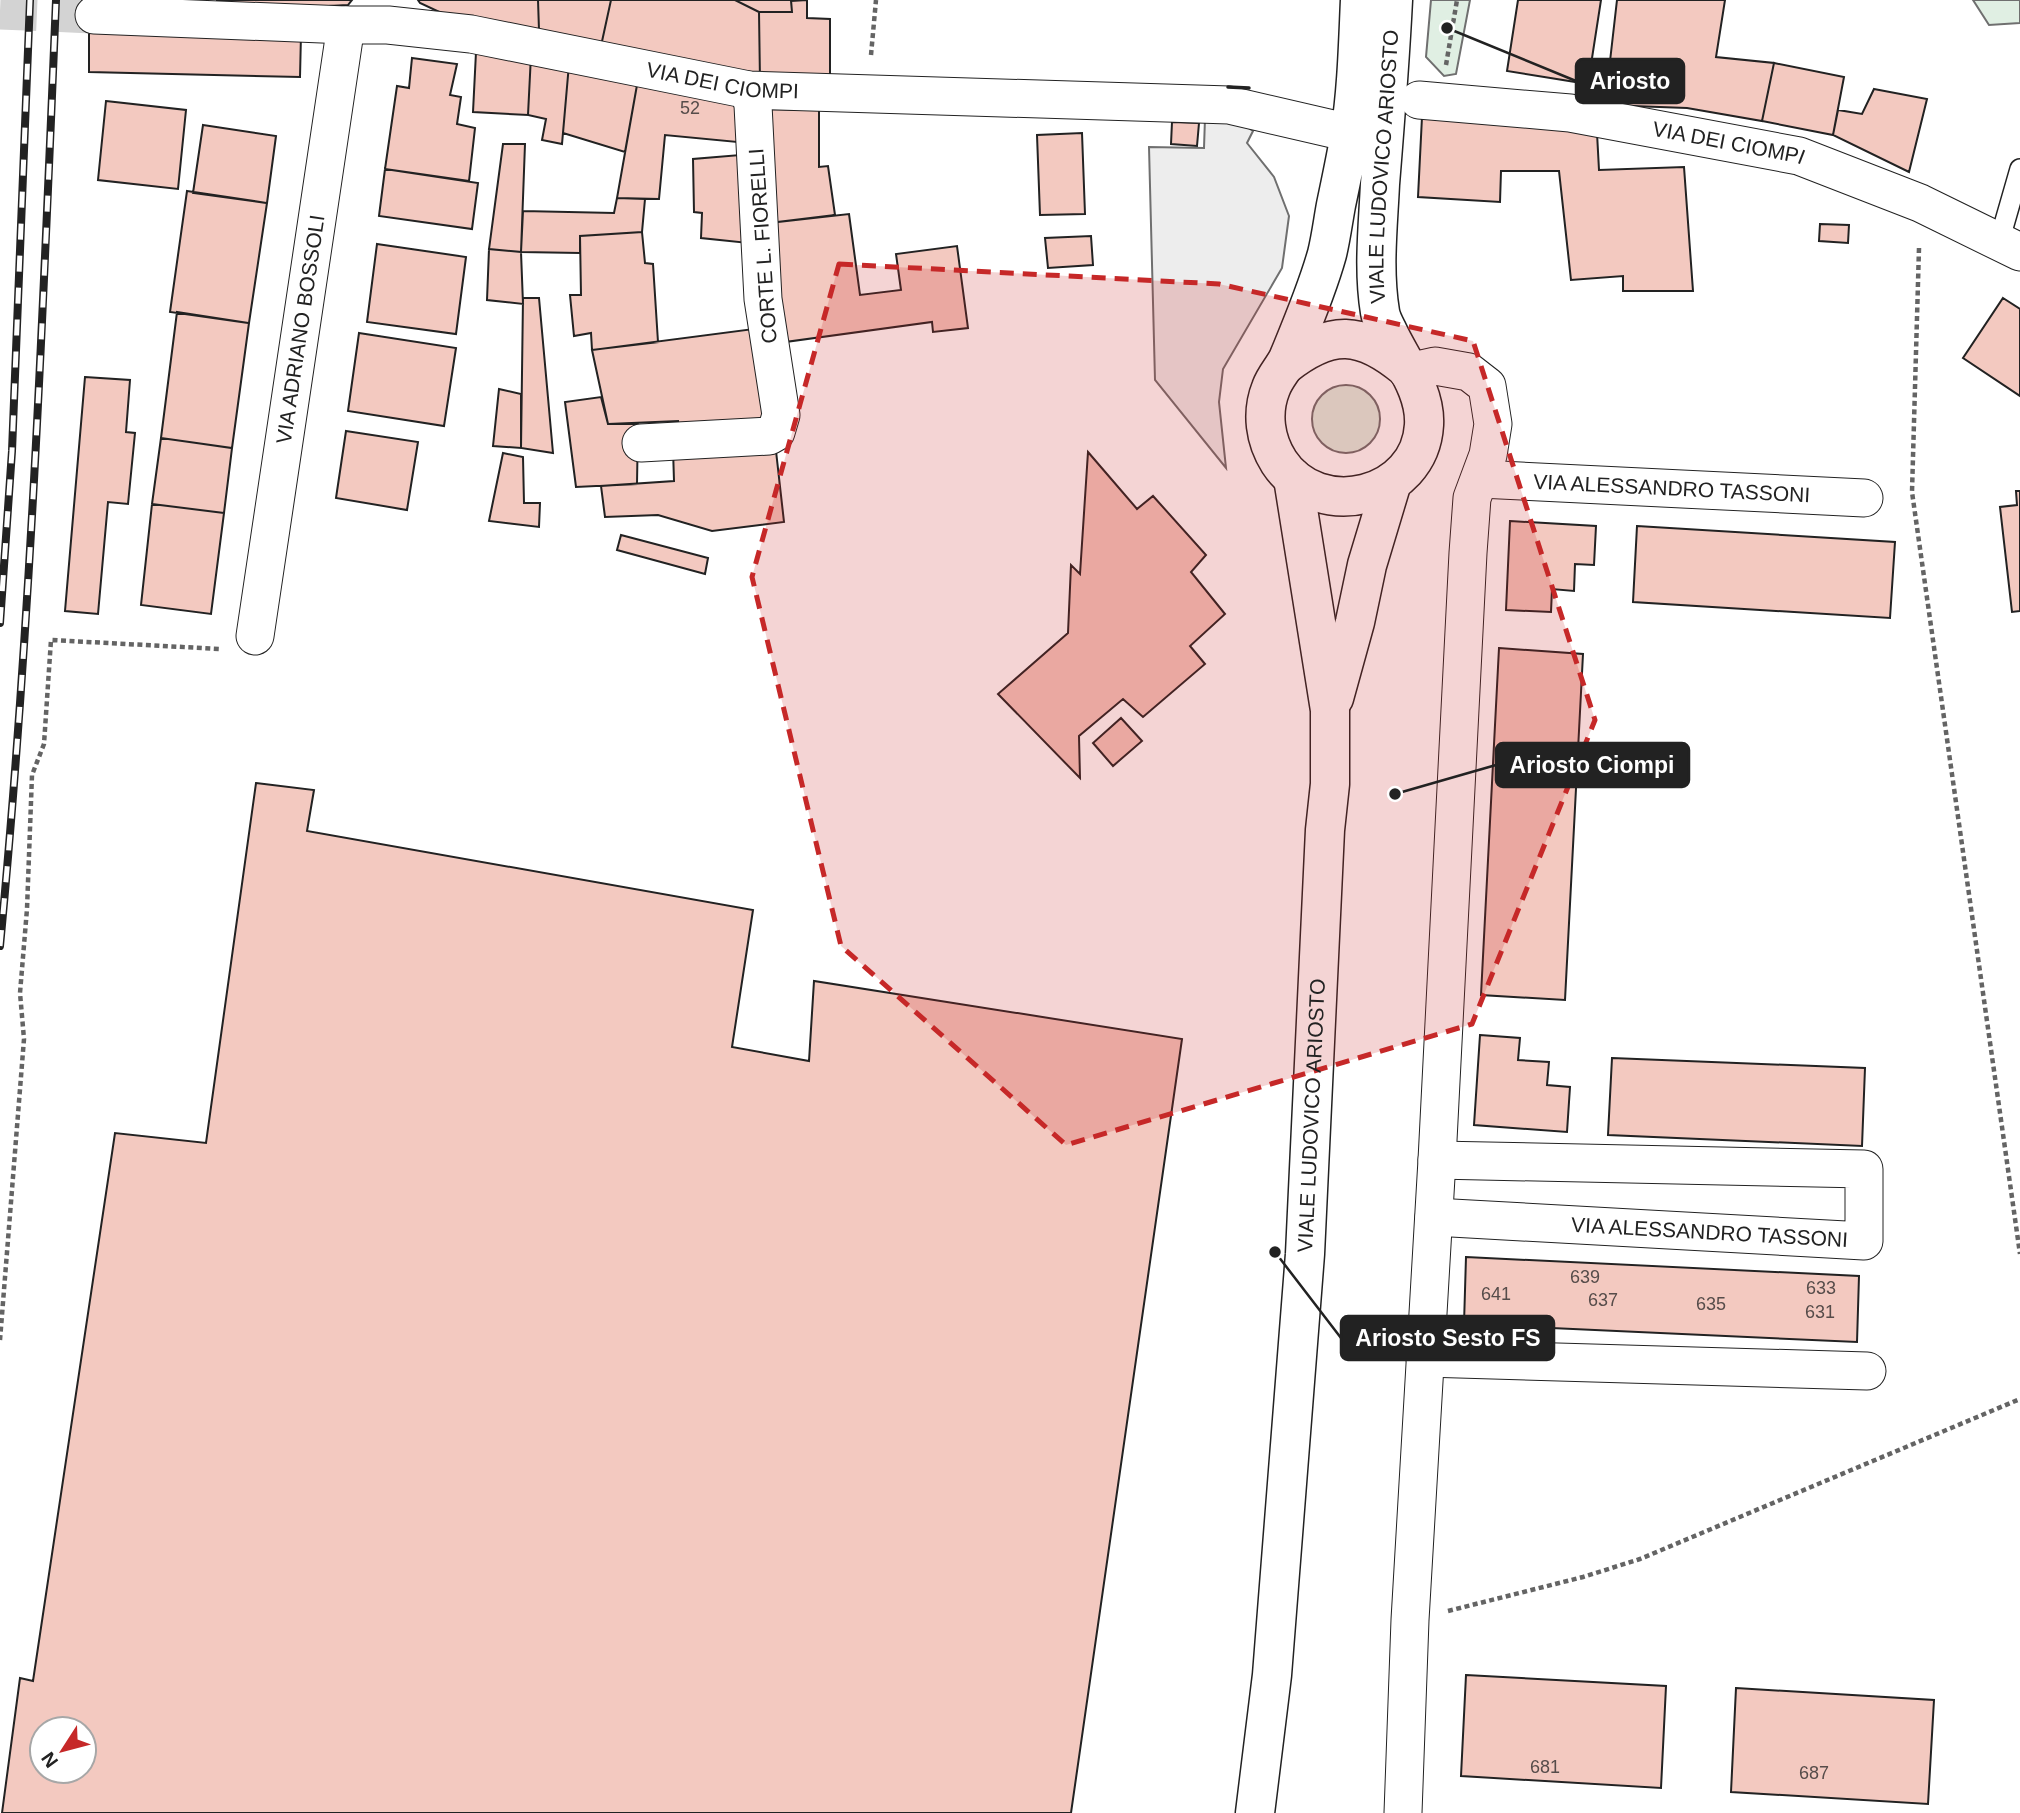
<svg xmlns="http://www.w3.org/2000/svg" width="2020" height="1813" font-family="Helvetica,sans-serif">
  <rect width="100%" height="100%" fill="#fff"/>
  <!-- green -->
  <path fill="#e0efe3" stroke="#6f6f6f" stroke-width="2" d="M1431 0H1470L1456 74 1444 76 1426 57Z
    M1973 0H2020V23L1989 25Z
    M1312 419a34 34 0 1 1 68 0a34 34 0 1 1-68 0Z"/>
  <!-- parking -->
  <path fill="#ededed" stroke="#6f6f6f" stroke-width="2" d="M1205 118 1238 121 1253 131 1247 143 1274 177 1289 216 1282 268 1223 369 1219 402 1226 468 1155 380 1149 147 1204 148Z"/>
  <!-- building -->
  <path fill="#f3c9c0" stroke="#222" stroke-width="2" fill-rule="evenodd" d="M217 0H352L348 5 249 10 217 7Z
    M418 0H538L539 30 450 17 420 3Z
    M538 0H611L601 46 539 30Z
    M611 0H735L759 12 760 81 601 46Z
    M735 0H791L792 12H759Z
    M807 0V18L830 19V81H760L759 12H792L791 1Z
    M1518 0H1601L1588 84 1507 71Z
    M1617 0H1725L1716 57 1774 63 1762 121 1687 108 1605 105Z
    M89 29 301 34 300 77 89 72Z
    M476 52 531 55 528 115 473 112Z
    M531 55 569 64 562 144 542 140 546 119 528 115Z
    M412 58 457 64 450 95 461 97 457 124 475 128 469 181 385 169 397 86 409 88Z
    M1774 63 1844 77 1833 135 1762 121Z
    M569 64 637 85 625 152 563 133Z
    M637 85 738 101 737 142 665 135 659 199 617 198Z
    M1874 89 1927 99 1909 172 1833 135 1838 110 1862 114Z
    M106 101 186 110 178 189 98 180Z
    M768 109 819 110V167L828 166 835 215 769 223Z
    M1422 117 1597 133 1599 170 1684 167 1693 291H1623V276L1571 280 1559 171H1501L1500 202 1418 197Z
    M1172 122 1199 123 1197 146 1171 144Z
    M203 125 276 136 267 203 193 193Z
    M1082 133 1085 214 1040 215 1037 135Z
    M503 144H525L521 252 489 249Z
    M740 155 748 243 701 238 702 213 694 212 693 159Z
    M385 169 478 183 472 229 379 216Z
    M187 191 267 203 249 323 170 312Z
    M617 198 645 199 642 232 580 236V253L521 252 523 211 614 213Z
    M849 214 860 295 901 290 896 254 957 246 968 328 933 332 932 322 785 342 769 223Z
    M1820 224 1849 225 1848 243 1819 241Z
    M642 232 645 263 653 264 658 342 592 350 591 333 574 336 570 295H581L580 236Z
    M1091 236 1093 265 1048 268 1045 238Z
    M377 244 466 257 456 334 367 322Z
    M489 249 521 252 523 304 487 300Z
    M523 298H539L553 453 521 448Z
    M2003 298 2020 309V396L1963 358Z
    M177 312 249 323 232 448 161 438Z
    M761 328 772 426 678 429V421L608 424 592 350Z
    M359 333 456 348 444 426 348 411Z
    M85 377 130 380 126 432 135 433 128 504 108 502 98 614 65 611Z
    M499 389 521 394V448L493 446Z
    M601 397 608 424H638L637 484 576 487 565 402Z
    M346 431 418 442 407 510 336 498Z
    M161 438 232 448 224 513 152 504Z
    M775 442 784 522 712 531 658 515 605 517 601 486 674 481 673 449Z
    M1088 452 1137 509 1153 496 1206 555 1191 572 1225 614 1190 646 1205 664 1143 717 1123 699 1079 736 1080 778 998 694 1068 633 1071 565 1080 574Z
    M503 453 523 457 524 503H540L539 527 489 521Z
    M2016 491H2020V611L2012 612 2000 507 2017 505Z
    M152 504 224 513 211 614 141 605Z
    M1510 521 1596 526 1594 565 1575 564 1574 591 1552 589 1551 612 1506 610Z
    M1637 526 1895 542 1890 618 1633 602Z
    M621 535 708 558 705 574 617 550Z
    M1499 648 1583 654 1565 1000 1481 995Z
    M1121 718 1142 741 1113 766 1093 743Z
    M256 783 314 790 307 831 753 910 732 1047 809 1061 814 981 1182 1039 1071 1813H2L20 1678 33 1681 115 1133 206 1143ZM42 1729H84V1771H42Z
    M1480 1035 1520 1038 1518 1060 1549 1062 1547 1085 1570 1087 1567 1132 1474 1125Z
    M1612 1058 1865 1068 1862 1146 1608 1135Z
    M1466 1257 1859 1276 1857 1342 1464 1324Z
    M1466 1675 1666 1686 1661 1788 1461 1776Z
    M1736 1688 1934 1700 1928 1804 1731 1792Z"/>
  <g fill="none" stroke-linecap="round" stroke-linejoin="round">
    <!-- street-tunnel -->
    <path stroke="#d3d3d3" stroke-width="37" stroke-dasharray="37 18" stroke-linecap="butt" d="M0 11 94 15"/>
    <defs>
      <path id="lane" d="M1999 242 2020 169"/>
      <g id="street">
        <path id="s1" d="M94 15 346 25H388L471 34 749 90 1229 105 1350 133"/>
        <path id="s2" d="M1419 100 1570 113 1799 156 1920 203 2020 252"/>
        <path d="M641 443 769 436 776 432 781 415 763 299 753 105 749 90"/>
        <path id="s3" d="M1480 479 1864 498"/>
        <path id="s4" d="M255 636 346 25"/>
        <path id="s5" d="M1434 1217 1864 1241V1169L1437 1160"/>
        <path d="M1425 1358 1867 1371"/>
        <path d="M1403 1813 1410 1620 1437 1160 1468 553 1472 498 1488 455 1493 424 1487 386 1469 372 1435 366 1408 372"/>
      </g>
      <g id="secondary">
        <path id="s6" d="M1360 0C1358 44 1357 90 1350 134 1346 158 1341 181 1336 205 1333 221 1331 238 1327 254 1317 290 1302 325 1288 359 1283 369 1275 377 1271 388 1261 413 1265 440 1279 462 1319 523 1420 498 1424 425 1426 391 1402 362 1388 332 1385 326 1381 319 1380 312 1373 269 1378 227 1380 184 1385 123 1390 61 1393 0"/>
        <path d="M1285 365C1331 329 1361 331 1405 367"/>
        <path d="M1334 698 1355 622 1367 565 1392 482"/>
        <path id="s7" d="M1255 1813 1272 1675 1305 1254 1325 830 1330 784V710L1293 478"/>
      </g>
    </defs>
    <!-- lane casing -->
    <use href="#lane" stroke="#222" stroke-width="22"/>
    <!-- street casing -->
    <use href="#street" stroke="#222" stroke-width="39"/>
    <!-- secondary casing -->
    <use href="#secondary" stroke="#222" stroke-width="41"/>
    <!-- path -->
    <path stroke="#646464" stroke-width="4.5" stroke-dasharray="5 3.5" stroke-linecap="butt" d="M871 55 876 0
      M1446 65 1457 0
      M1919 248 1912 492 2020 1254
      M0 1340 24 1039 20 993 27 909 32 775 44 744 51 640 220 649
      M1448 1611 1583 1577 1640 1559 2020 1399"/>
    <!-- lane -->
    <use href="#lane" stroke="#fff" stroke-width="19"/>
    <!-- street -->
    <use href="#street" stroke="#fff" stroke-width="37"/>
    <!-- secondary -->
    <use href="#secondary" stroke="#fff" stroke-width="38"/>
    <defs>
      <path id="rail" d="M0 623 12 451 30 0
        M0 946C30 631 43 316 56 0"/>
    </defs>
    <!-- rail casing -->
    <use href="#rail" stroke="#222" stroke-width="8"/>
    <!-- rail -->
    <use href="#rail" stroke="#fff" stroke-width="5" stroke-dasharray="16" stroke-linecap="butt"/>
    <!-- wall -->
    <path stroke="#222" stroke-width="3.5" d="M1228 87 1249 88"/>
  </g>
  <!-- marked area -->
  <path fill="#c62828" fill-opacity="0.2" stroke="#c62828" stroke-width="5" stroke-dasharray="14 9" stroke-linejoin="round" d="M839 264 1219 284 1473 341 1595 720 1472 1024 1066 1145 841 946 752 577Z"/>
  <g text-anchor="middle" stroke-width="5" stroke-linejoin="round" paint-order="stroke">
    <!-- number labels -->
    <g font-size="18" fill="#564c4a">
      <text x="690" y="114">52</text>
      <text x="1585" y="1283">639</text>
      <text x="1821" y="1294">633</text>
      <text x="1496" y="1300">641</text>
      <text x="1603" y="1306">637</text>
      <text x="1711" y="1310">635</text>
      <text x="1820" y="1318">631</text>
      <text x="1545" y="1773">681</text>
      <text x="1814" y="1779">687</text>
    </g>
    <!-- street labels -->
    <g font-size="21" fill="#222" stroke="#fff">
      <text dy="7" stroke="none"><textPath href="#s1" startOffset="634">VIA DEI CIOMPI</textPath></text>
      <text dy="7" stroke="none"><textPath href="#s2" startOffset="313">VIA DEI CIOMPI</textPath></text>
      <text dy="7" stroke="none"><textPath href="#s6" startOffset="943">VIALE LUDOVICO ARIOSTO</textPath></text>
      <text transform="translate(763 246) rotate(-94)" y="7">CORTE L. FIORELLI</text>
      <text dy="7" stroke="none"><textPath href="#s4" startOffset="310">VIA ADRIANO BOSSOLI</textPath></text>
      <text dy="7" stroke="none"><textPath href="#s3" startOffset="192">VIA ALESSANDRO TASSONI</textPath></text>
      <text dy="7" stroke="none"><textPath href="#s7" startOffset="700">VIALE LUDOVICO ARIOSTO</textPath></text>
      <text dy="7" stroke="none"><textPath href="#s5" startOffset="276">VIA ALESSANDRO TASSONI</textPath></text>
    </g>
  </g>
  <!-- callouts -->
  <path fill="none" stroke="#222" stroke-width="2.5" d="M1447 28L1576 81M1395 794L1496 765M1275 1252L1341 1338"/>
  <g fill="#222" stroke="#fff" stroke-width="2.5">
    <circle cx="1447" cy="28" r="7"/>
    <circle cx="1395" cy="794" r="7"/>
    <circle cx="1275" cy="1252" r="7"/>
  </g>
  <g fill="#222" stroke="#222" stroke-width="2.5">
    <rect x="1576" y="59" width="108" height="44" rx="7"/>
    <rect x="1496" y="743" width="193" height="44" rx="7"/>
    <rect x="1341" y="1316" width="213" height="44" rx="7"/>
  </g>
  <g font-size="23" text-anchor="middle" font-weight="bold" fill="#fff">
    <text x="1630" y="89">Ariosto</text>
    <text x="1592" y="773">Ariosto Ciompi</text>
    <text x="1448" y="1346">Ariosto Sesto FS</text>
  </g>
  <!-- north arrow -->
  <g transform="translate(63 1750) rotate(234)"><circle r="33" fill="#ffffff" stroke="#a7a7a7" stroke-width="2"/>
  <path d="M0-5L12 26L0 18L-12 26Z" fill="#c62828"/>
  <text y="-10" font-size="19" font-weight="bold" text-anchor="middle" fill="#222222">N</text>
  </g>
</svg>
